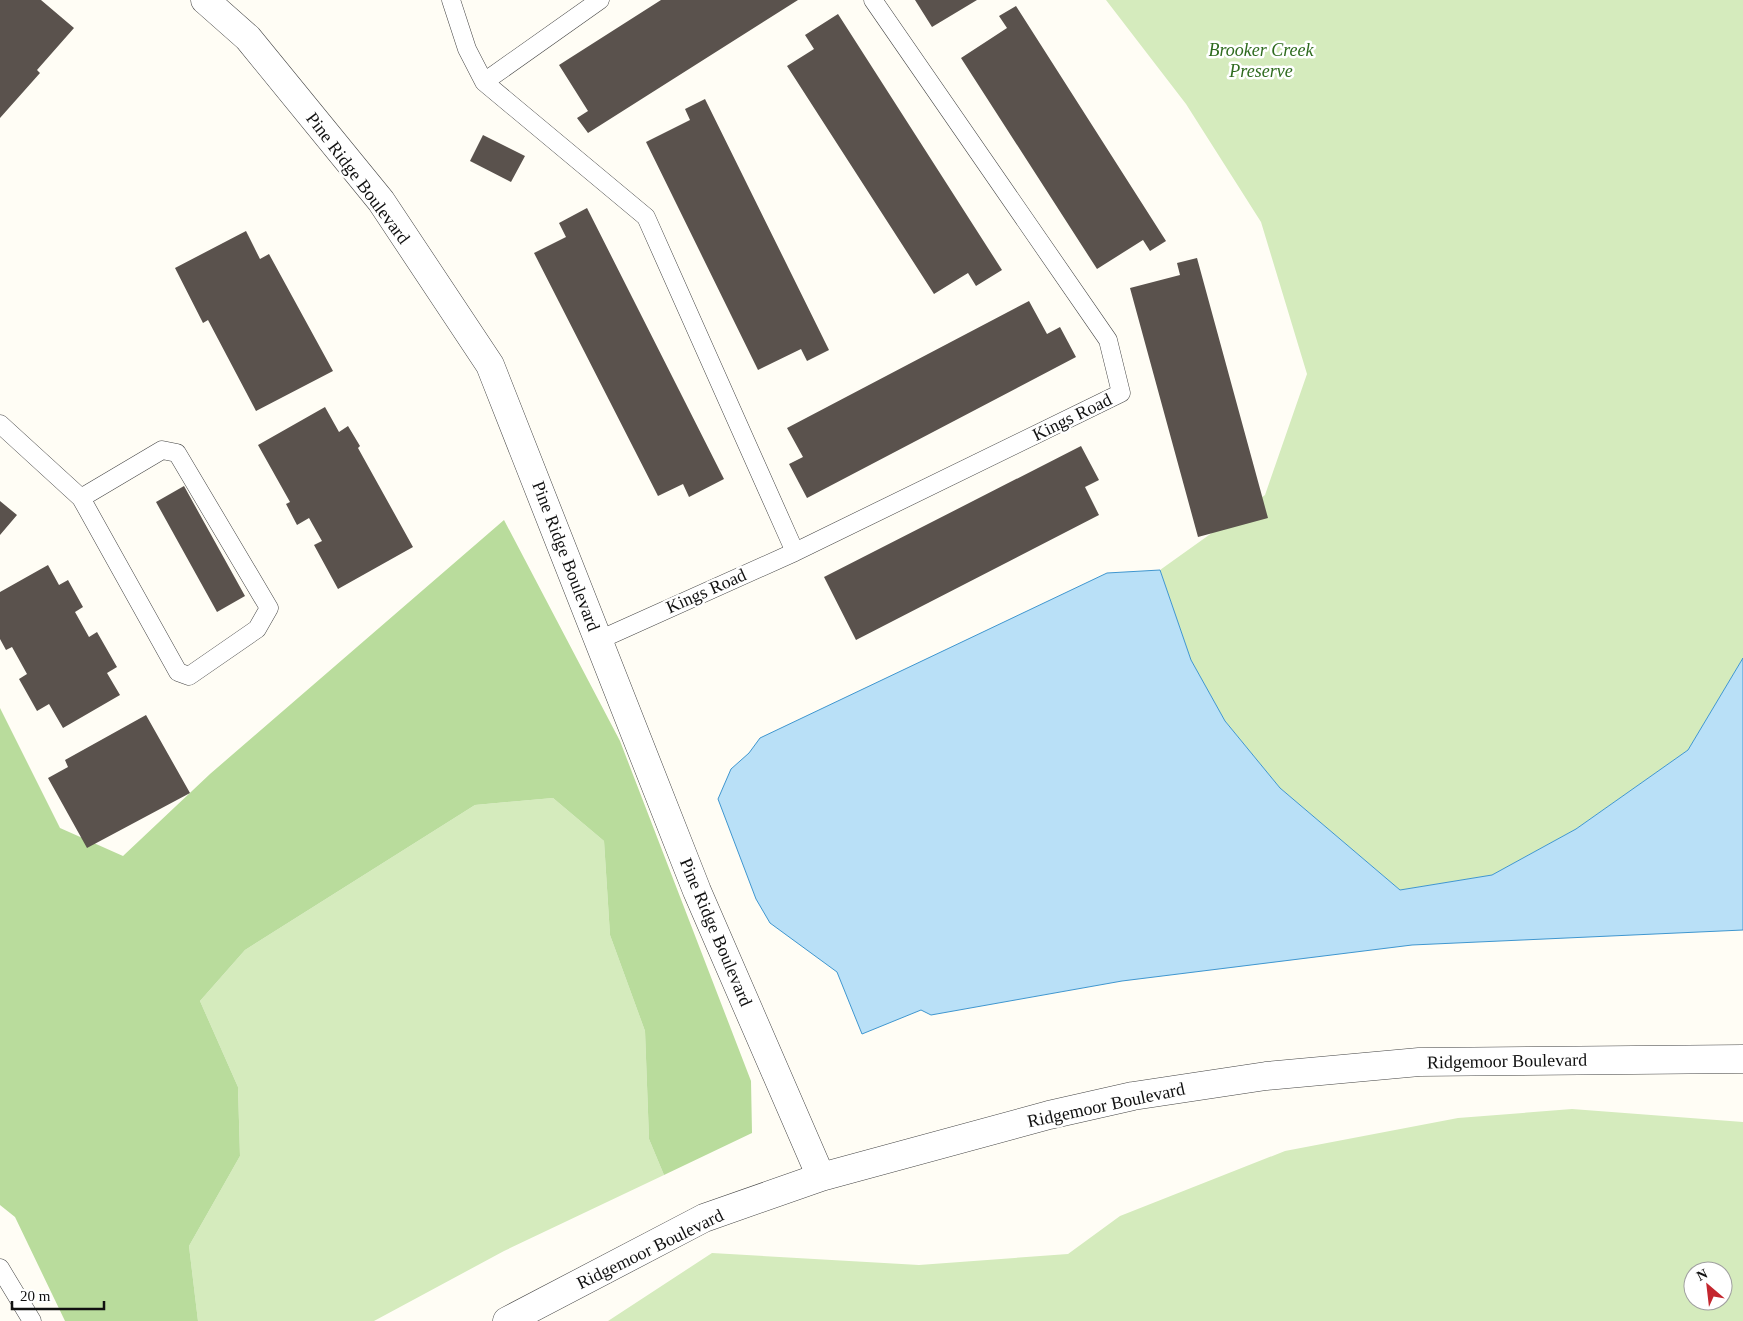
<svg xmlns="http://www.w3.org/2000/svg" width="1743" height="1321" font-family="'Times New Roman',serif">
  <rect width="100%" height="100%" fill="#fffdf5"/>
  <!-- green -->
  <path fill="#d5ebbd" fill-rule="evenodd" d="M1106 0H1743V658L1688 750 1576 829 1492 875 1400 890 1280 788 1225 721 1191 660 1160 570 1265 495 1307 374 1261 222 1186 104Z
    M553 798 604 841 610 935 645 1031 649 1139 664 1175 504 1251 374 1321H198L189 1246 240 1156 238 1087 200 1001 245 950 475 805Z
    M1572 1109 1743 1122V1321H608L712 1253 919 1265 1068 1254 1120 1216 1285 1151 1458 1118ZM1693 1271H1723V1301H1693Z"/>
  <!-- forest -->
  <path fill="#b9dc9c" d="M504 520 620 741 751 1081 752 1133 664 1175 649 1139 645 1031 610 935 604 841 553 798 475 805 245 950 200 1001 238 1087 240 1156 189 1246 198 1321H65L15 1217 0 1205V708L60 828 123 856 210 774Z"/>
  <!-- water -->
  <path fill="#b9e0f7" stroke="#3f96cf" d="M1160 570 1191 660 1225 721 1280 788 1400 890 1492 875 1576 829 1688 750 1743 658V930L1412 945 1122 981 931 1015 921 1010 862 1034 837 972 770 923 756 899 718 799 731 769 749 753 760 738 1107 573Z"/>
  <!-- building -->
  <path fill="#5a524d" d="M0 0H41L74 28 37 70 40 73 0 118Z
    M661 0H798L588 133 577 118 588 111 559 65Z
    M915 0H977L932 27Z
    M1016 6 1166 241 1150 251 1143 240 1097 269 961 58 1007 28 999 16Z
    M838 14 1002 270 976 286 968 273 934 294 787 66 814 49 805 35Z
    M705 99 829 350 807 361 801 349 758 370 646 142 690 120 685 109Z
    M483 135 525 156 511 182 470 161Z
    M587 208 724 479 689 497 683 484 658 496 534 253 566 237 559 223Z
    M246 231 260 259 269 254 333 371 256 411 208 320 203 323 175 268Z
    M1197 258 1268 518 1198 537 1130 288 1180 275 1177 263Z
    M1029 301 1047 334 1060 327 1076 357 807 498 789 464 803 457 787 428Z
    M325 407 339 432 348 426 360 446 358 448 413 547 338 589 314 545 322 541 309 518 297 525 286 504 290 502 258 445Z
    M1081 446 1099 480 1085 487 1099 515 856 640 824 577Z
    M184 486 245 596 217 612 156 502Z
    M0 501 17 515 0 535Z
    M48 565 59 585 68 580 83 607 75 612 89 637 97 632 117 667 107 673 120 695 63 728 49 704 37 711 19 679 27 674 12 647 6 650 0 639V592Z
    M146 715 190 793 87 848 48 778 68 767 65 760Z"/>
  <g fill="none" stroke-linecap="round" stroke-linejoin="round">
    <defs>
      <path id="service" d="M451 0 467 49 484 82 646 217 795 552
        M484 82 600 0
        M0 424 81 498 178 672 189 676 257 629 269 608 177 453 162 450 81 498
        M599 640 795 552 1121 393 1108 340 873 0
        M0 1268 32 1321"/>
      <path id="tertiary" d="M205 0 248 38 381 201 490 365 697 891 821 1177
        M507 1321 704 1218 821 1177 1049 1115 1133 1096 1266 1076 1419 1062 1743 1059"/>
    </defs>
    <!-- service casing -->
    <use href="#service" stroke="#444" stroke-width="19"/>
    <!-- tertiary casing -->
    <use href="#tertiary" stroke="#444" stroke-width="29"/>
    <!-- service -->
    <use href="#service" stroke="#fff" stroke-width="18"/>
    <!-- tertiary -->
    <use href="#tertiary" stroke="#fff" stroke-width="28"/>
  </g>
  <g text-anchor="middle" stroke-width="5" stroke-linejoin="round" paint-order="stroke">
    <!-- park labels -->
    <g font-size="18" font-style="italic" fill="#2f6b1f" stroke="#fff">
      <text x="1261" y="56">Brooker Creek<tspan x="1261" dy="21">Preserve</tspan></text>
    </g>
    <!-- street labels -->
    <g font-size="18" fill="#111" stroke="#fff">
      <text transform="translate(358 178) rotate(53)" y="6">Pine Ridge Boulevard</text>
      <text transform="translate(1072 417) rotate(-26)" y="6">Kings Road</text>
      <text transform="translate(566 556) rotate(69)" y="6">Pine Ridge Boulevard</text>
      <text transform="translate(706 591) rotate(-24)" y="6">Kings Road</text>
      <text transform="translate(716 932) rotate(67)" y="6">Pine Ridge Boulevard</text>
      <text transform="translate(1507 1061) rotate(-1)" y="6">Ridgemoor Boulevard</text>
      <text transform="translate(1106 1105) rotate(-12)" y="6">Ridgemoor Boulevard</text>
      <text transform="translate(650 1249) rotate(-26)" y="6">Ridgemoor Boulevard</text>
    </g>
  </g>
  <!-- north arrow -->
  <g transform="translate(1708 1286) rotate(332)"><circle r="24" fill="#ffffff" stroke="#a0a0a0"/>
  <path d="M0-4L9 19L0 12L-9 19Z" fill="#c4262e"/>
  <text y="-8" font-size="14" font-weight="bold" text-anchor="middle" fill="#111111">N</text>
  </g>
  <!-- scale -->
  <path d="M12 1301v8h92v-8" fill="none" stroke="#111111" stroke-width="2.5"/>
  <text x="20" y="1301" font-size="15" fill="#111111" stroke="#ffffff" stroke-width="4" paint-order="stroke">20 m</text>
</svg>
